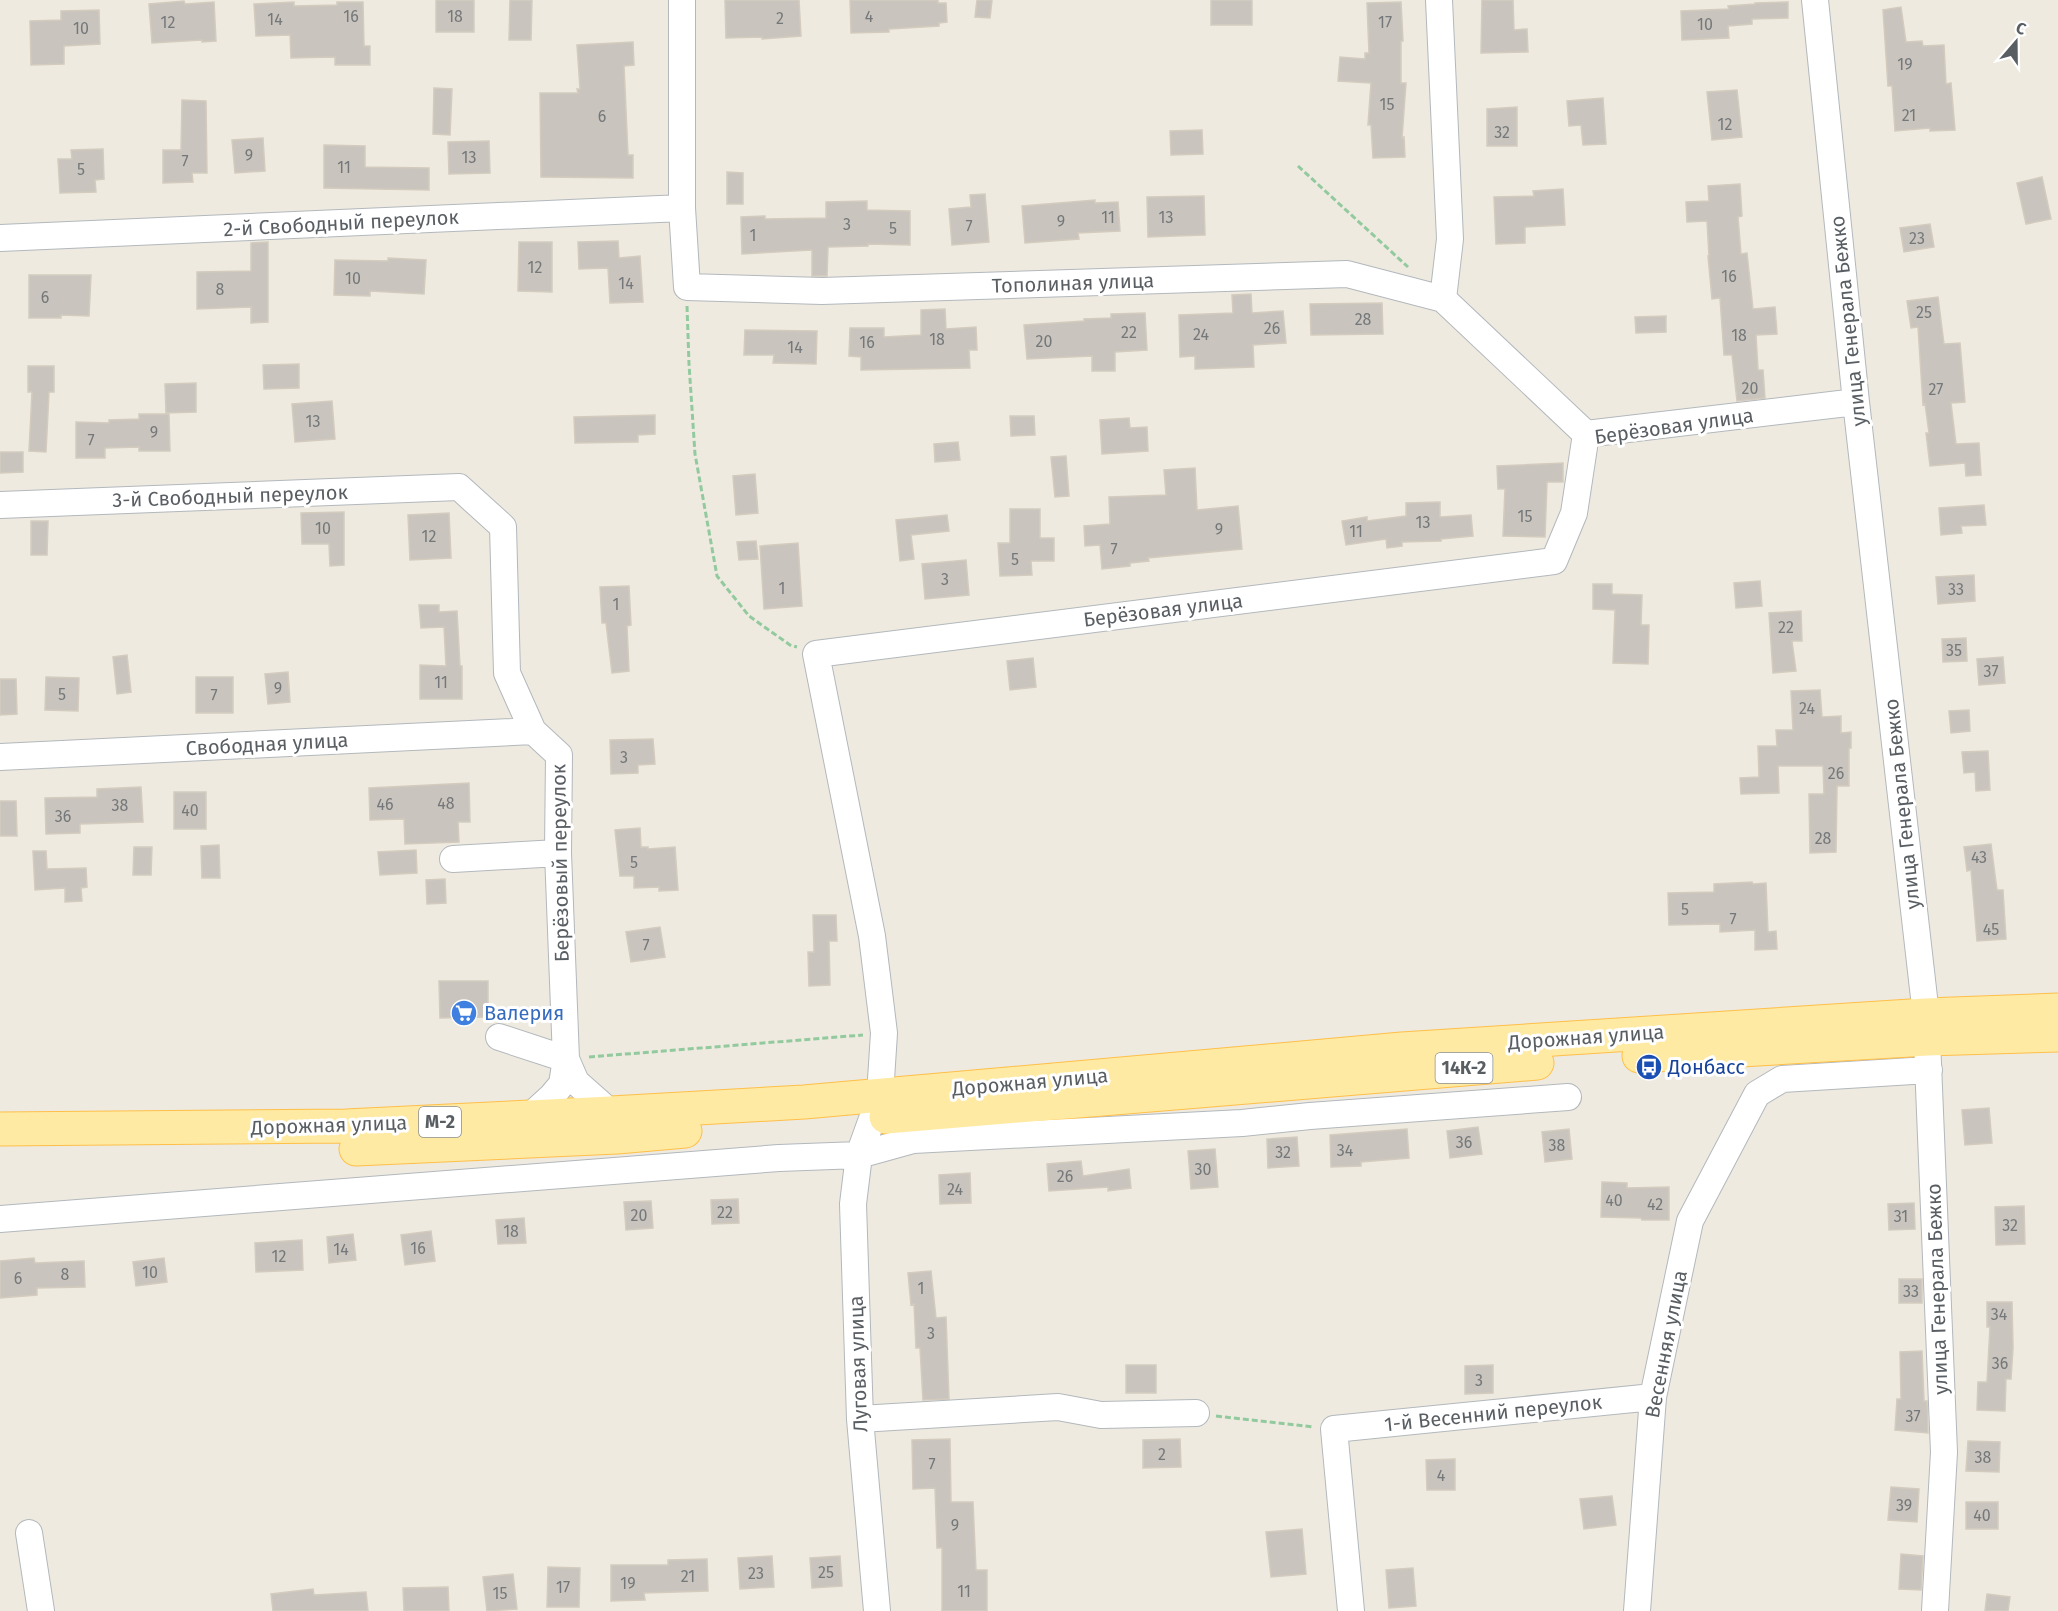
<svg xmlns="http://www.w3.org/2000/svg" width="2058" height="1611" font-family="'Fira Sans',sans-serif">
  <rect width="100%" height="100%" fill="#eeeae0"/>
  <!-- building -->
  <path fill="#c9c4bd" stroke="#d3cbbe" stroke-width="1.5" d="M436 0H474V32H436Z
    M510 0H532L531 40H509Z
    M725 0H799L801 36 762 39V37L726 38Z
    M850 0H938V3H946L947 22 939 23V26L889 29V32L851 33Z
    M977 0H992L990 18 975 17Z
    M1211 0H1252V25H1211Z
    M1482 0H1513L1514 30 1527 29 1528 52 1481 53Z
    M184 1 185 4 214 2 216 41 202 42V40L152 43 149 4Z
    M294 2V6L337 5V2H363L364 46H370V65H335V57L291 58 290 35 256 36 254 4Z
    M1401 2 1403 41H1401V83H1406L1402 138 1404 137 1405 157 1373 158 1371 125H1368L1371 83 1338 81 1340 57 1365 59V53H1369L1367 3Z
    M1788 2V18L1752 19V24L1728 26 1729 38 1682 40 1681 11 1729 9 1728 6 1755 4V3Z
    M1901 7 1906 42 1922 41 1923 46 1944 45 1946 84 1951 83 1955 130 1930 131V128L1895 131 1892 86H1888L1883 10Z
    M99 10 100 44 64 46V64L31 65 30 21 61 20V11Z
    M633 42 634 65 624 66 628 155H633V178L541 177 540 93H578L577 89H580L577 45Z
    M434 88 452 89 450 135 433 134Z
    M1737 90 1742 137 1712 140 1707 92Z
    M1603 98 1606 144 1583 145 1581 125 1569 126 1567 101Z
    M182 100 206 101 207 173H192L193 182 163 183V150H181Z
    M1517 107V146H1487V109Z
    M1202 130 1203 154 1171 155 1170 131Z
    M263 138 265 171 235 173 232 140Z
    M489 141 490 173 449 174 448 142Z
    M324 145 365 146V167L429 168V190L324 188Z
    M103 149 104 179 95 180 96 192 60 193 58 159H72L71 150Z
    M727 172 743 173V204H727Z
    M2042 177 2051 219 2026 224 2017 183Z
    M1740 184 1742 216 1738 217 1741 254 1747 253 1753 309 1775 307 1777 334 1756 335 1758 370H1763L1765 398 1737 401 1732 355H1724L1720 298 1712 299 1708 256H1709L1707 221 1687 222 1686 202 1709 201 1708 186Z
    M1563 189 1565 225 1525 227V243L1496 244 1494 197 1534 196 1533 191Z
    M985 194 989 242 952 245 949 209 971 207 970 195Z
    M1204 196 1205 235 1148 237 1147 197Z
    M1095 200V203L1118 202 1120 231 1078 233 1079 239 1025 243 1022 206Z
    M867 201V210L910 211V245L868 244V246L828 247 827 276H812V250L742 254 741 217 765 216V219L826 218V202Z
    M1930 224 1934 247 1904 252 1900 228Z
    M618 241 619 258 640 256 643 302 610 303 608 268 579 269 578 242Z
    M268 242V322L251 323V307L197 309V272L251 271V243Z
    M519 242H552V292L518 291Z
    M388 258 426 260 424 294 370 291V296L334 295 335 260 388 261Z
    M29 275H91L89 316 61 315V318H29Z
    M1251 294 1252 313 1283 311 1286 343 1253 345 1254 367 1195 369V356L1180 357 1179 315 1233 313 1232 295Z
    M1938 297 1944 344 1960 343 1965 402 1951 403 1956 444 1979 443 1981 475 1966 476 1965 463 1930 466 1926 433H1929L1925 404 1923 405 1918 327 1911 328 1907 301Z
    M1382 303 1383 334 1311 335 1310 304Z
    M945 309 946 329 976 327 977 350H969L970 368 861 370V357L849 356 850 328H884V337L921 335V310Z
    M1145 313 1147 350 1115 352V371H1092V356L1027 359 1024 325 1084 321V319L1111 318V314Z
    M1666 316V332L1636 333 1635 317Z
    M745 330 817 331 816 364 773 363 774 355H744Z
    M299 364V388L264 389 263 365Z
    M28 366H54V392H49L46 452 29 451 32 392H28Z
    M196 383V412L166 413 165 384Z
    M332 401 335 439 295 442 292 404Z
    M139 414H169L170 451H139V447L105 448V458H76V422L109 423V420L139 419Z
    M655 415V434L638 435V442L575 443 574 417Z
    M1010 416H1034L1035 435 1011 436Z
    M1129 418 1130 428 1147 427 1148 451 1102 454 1100 420Z
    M958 442 960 460 935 462 934 444Z
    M0 452H23V472L0 473Z
    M1066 456 1069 496 1055 497 1051 457Z
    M1563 463V482H1547L1545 537 1503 536 1505 489H1498L1497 466Z
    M1195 468 1197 510 1238 506 1242 549 1148 558 1149 561 1130 563V566L1102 569 1100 545 1085 546 1084 526 1110 524 1109 497 1166 495 1164 470Z
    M755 474 758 513 736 515 733 476Z
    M1440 502V517L1471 515 1473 536 1441 539V541L1402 542V546L1387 548 1386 539 1346 545 1342 521 1367 517V521L1406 516V503Z
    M1984 505 1986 525 1961 526 1962 533 1941 535 1939 508Z
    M1010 509H1040V538H1054V561H1031L1032 575 1000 576 998 543H1010Z
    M344 512V565L330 566 329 544H302L301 513Z
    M449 513 451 558 410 560 408 515Z
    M947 515 949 531 911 535 914 559 900 561 896 520Z
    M31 521H48L47 555H31Z
    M756 541 758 559 739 560 737 542Z
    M798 543 802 606 764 609 760 546Z
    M966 560 969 595 925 599 922 564Z
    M1974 575 1975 601 1938 604 1936 577Z
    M1760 581 1762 606 1736 608 1734 583Z
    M1593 584H1612V594L1642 595 1641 625H1649L1648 664 1613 663 1615 610 1593 609Z
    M629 586 631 625 627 626 629 671 612 673 606 623H602L600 587Z
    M419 605H439V612L457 611 460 666H462V699H420V665L446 666 444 627 421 628Z
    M1801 611 1802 641H1792L1796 671 1773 673 1769 613Z
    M1966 638 1967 661 1943 662 1942 639Z
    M127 655 131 692 117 694 113 657Z
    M2003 657 2005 683 1979 685 1977 659Z
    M1033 658 1036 687 1010 690 1007 661Z
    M288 672 290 702 268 704 265 674Z
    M46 677 79 678 78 711 45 710Z
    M196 677H233V713H196Z
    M0 679H16L17 714 0 715Z
    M1820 690 1822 717 1841 716V733L1851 732V748H1849V786H1837L1836 852 1810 853 1809 794H1824L1823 766H1778L1779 793 1741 794 1740 778 1759 777 1758 746H1777L1776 730H1793L1791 691Z
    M1969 710 1970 731 1951 733 1949 711Z
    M653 739 655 764 638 765V773L611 774 610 740Z
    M1988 751 1990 790 1976 791 1975 772 1964 773 1962 752Z
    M469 783 470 822H458L459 842 405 844 404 819 370 820 369 788Z
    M141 787 143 822 80 824V833L46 834 45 798 97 797V789Z
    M174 792H206V829H174Z
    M0 801H16L17 836H0Z
    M640 828 641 847H648V849L675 847 678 890 659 891V887L634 888V876H620L615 830Z
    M1991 844 1997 890H2003L2006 939 1977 941 1971 870 1967 871 1964 847Z
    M219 845 220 878H202L201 846Z
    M134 847H152L151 875H133Z
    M416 850 417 873 380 875 378 852Z
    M33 851H46L47 869 86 868 87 887 81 888 82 901 65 902V888L35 890Z
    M445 879 446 903 427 904 426 880Z
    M1752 882 1753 884 1766 883 1768 932 1776 931 1777 949 1755 950V930L1720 932V924L1669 925 1668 893 1714 892V884Z
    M813 915H836L837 941H829L830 985 809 986 808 952H814Z
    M660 927 665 957 631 962 626 932Z
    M439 981H488V1017L440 1018Z
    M1989 1108 1992 1143 1965 1145 1962 1110Z
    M1478 1127 1482 1154 1450 1158 1447 1131Z
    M1407 1129 1409 1158 1361 1162V1166L1331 1167 1330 1135Z
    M1569 1129 1572 1159 1545 1162 1542 1132Z
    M1297 1137 1299 1166 1268 1168 1267 1139Z
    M1215 1149 1218 1187 1191 1189 1188 1151Z
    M1081 1161 1083 1176 1129 1169 1131 1188 1108 1191V1187L1049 1191 1047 1164Z
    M970 1173 971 1203 940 1204 939 1175Z
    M1602 1182 1627 1183V1188L1669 1187V1220H1642L1641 1218 1601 1217Z
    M738 1199 739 1223 712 1224 711 1200Z
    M651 1201 653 1228 626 1230 624 1202Z
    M1914 1203 1915 1229 1889 1230 1888 1204Z
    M2024 1206 2025 1244 1996 1245 1995 1207Z
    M524 1218 526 1243 498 1244 496 1220Z
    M431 1231 435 1261 405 1265 401 1235Z
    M353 1234 356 1260 329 1263 327 1237Z
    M302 1240 303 1270 256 1272 255 1243Z
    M34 1258 35 1263 84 1261 85 1287 37 1288V1295L0 1298V1261Z
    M164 1258 167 1282 136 1286 133 1262Z
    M931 1271 936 1318 946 1317 949 1399 923 1400 920 1348H916L914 1304 911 1305 908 1273Z
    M1899 1279H1922V1303H1899Z
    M1987 1302H2012L2013 1348 2011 1379H2006L2005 1411 1977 1410 1978 1382H1987L1990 1327H1987Z
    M1922 1351 1924 1401H1927L1928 1433 1895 1430 1897 1399H1901L1900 1352Z
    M1126 1365H1156V1393H1126Z
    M1493 1365V1393L1465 1394V1366Z
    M950 1439 951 1502H973L976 1570H987V1611H942V1548H937L935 1488 913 1489 912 1440Z
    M1180 1439 1181 1467 1143 1468V1440Z
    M1968 1441 2000 1442 1999 1472 1966 1471Z
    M1455 1459V1490H1427L1426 1460Z
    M1891 1487 1919 1489 1917 1522 1888 1520Z
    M1612 1496 1616 1525 1584 1529 1580 1499Z
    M1966 1502H1998V1529H1966Z
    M1302 1529 1306 1574 1271 1577 1266 1532Z
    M1901 1554 1923 1556 1921 1590 1899 1589Z
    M772 1556 774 1587 740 1589 738 1558Z
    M840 1556 842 1586 812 1588 810 1558Z
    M707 1559 708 1591 644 1593 645 1600 611 1601V1565H668V1560Z
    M548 1567 580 1568 579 1607H547Z
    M1413 1568 1416 1606 1389 1608 1386 1570Z
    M513 1574 517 1609 487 1611 483 1577Z
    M448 1587 449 1611H404L403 1588Z
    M313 1589 314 1595 366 1592 368 1611H273L271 1594Z
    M1987 1594 2010 1597 2008 1611H1985Z"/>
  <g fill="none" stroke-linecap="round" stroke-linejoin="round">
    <defs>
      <path id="minor" d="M682 0V208L687 287 822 291 1347 274 1443 299 1450 239 1439 0
        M1815 0 1856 402 1926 1015 1944 1452 1935 1611
        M0 238 682 208
        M1443 299 1586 434
        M0 505 459 487 503 527 507 673 533 731 559 755 558 853 566 1059 562 1084 552 1096 529 1117
        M0 757 533 731
        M453 859 558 853
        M499 1037 566 1059
        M566 1059 576 1082 611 1113
        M880 1095 884 1033 872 936 816 654 1554 561 1574 513 1586 434 1856 402
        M872 1119 859 1155 853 1204 860 1419 877 1611
        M0 1219 779 1158 859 1155 913 1140 1242 1123 1310 1116 1568 1097
        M860 1419 1058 1407 1101 1415 1196 1413
        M29 1533 41 1611
        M1351 1611 1334 1429 1653 1397
        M1637 1611 1653 1397 1690 1221 1757 1094 1782 1079 1929 1070"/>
      <path id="major" d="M1639 1056 1927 1039 2058 1035
        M886 1117 1537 1063
        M0 1129 346 1126 611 1113 804 1102 1402 1049 1926 1015 2058 1010
        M356 1149 617 1137 685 1131"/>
    </defs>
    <!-- minor casing -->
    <use href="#minor" stroke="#b3b8bc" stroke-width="28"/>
    <!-- major casing -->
    <use href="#major" stroke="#ffbf48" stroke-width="35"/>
    <!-- path -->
    <path stroke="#92ca9e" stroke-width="3" stroke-dasharray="6 3" stroke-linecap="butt" d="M1298 166 1408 267
      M687 306 689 364 695 454 717 576 749 616 790 645 797 647
      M589 1057 863 1035
      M1216 1416 1314 1427"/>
    <!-- minor -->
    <use href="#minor" stroke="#fff" stroke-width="26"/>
    <!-- major -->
    <use href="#major" stroke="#ffeaa4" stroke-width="33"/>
  </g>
  <!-- icons -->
  <defs>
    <symbol id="supermarket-disc" viewBox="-11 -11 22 22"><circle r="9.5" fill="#3f7fe0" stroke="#fff"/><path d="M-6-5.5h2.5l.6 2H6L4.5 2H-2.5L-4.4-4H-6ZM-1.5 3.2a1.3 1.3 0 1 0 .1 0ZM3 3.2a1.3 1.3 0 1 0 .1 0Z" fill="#fff"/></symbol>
    <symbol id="bus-disc" viewBox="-11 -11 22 22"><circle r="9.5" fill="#1a4fb4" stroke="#fff"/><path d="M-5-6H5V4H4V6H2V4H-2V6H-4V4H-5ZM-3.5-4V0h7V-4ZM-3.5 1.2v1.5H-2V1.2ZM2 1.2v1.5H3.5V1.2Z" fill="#fff"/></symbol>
  </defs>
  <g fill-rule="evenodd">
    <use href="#supermarket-disc" x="449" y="998" width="30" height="30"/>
    <use href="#bus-disc" x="1634" y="1052" width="30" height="30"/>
  </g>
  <g text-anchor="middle" stroke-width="6" stroke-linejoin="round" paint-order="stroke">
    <!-- number labels -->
    <g font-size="16" fill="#75787a">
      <text x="351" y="22">16</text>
      <text x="455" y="22">18</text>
      <text x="869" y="22">4</text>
      <text x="780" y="24">2</text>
      <text x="275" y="25">14</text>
      <text x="168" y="28">12</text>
      <text x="1385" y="28">17</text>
      <text x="1705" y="30">10</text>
      <text x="81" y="34">10</text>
      <text x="1905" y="70">19</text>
      <text x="1387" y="110">15</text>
      <text x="1909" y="121">21</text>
      <text x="602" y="122">6</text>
      <text x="1725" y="130">12</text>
      <text x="1502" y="138">32</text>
      <text x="249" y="161">9</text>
      <text x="469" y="163">13</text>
      <text x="185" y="167">7</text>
      <text x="344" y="173">11</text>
      <text x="81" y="175">5</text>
      <text x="1108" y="223">11</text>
      <text x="1166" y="223">13</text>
      <text x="1061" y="227">9</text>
      <text x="847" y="230">3</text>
      <text x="969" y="232">7</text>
      <text x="893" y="234">5</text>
      <text x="753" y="241">1</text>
      <text x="1917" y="244">23</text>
      <text x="535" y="273">12</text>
      <text x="1729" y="282">16</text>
      <text x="353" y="284">10</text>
      <text x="626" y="289">14</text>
      <text x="220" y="295">8</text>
      <text x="45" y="303">6</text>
      <text x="1924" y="318">25</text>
      <text x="1363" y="325">28</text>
      <text x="1272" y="334">26</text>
      <text x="1129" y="338">22</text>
      <text x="1201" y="340">24</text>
      <text x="1739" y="341">18</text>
      <text x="937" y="345">18</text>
      <text x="1044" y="347">20</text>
      <text x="867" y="348">16</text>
      <text x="795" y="353">14</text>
      <text x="1750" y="394">20</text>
      <text x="1936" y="395">27</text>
      <text x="313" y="427">13</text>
      <text x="154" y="438">9</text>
      <text x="91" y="446">7</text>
      <text x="1525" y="522">15</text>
      <text x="1423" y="528">13</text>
      <text x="323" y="534">10</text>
      <text x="1219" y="535">9</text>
      <text x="1356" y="537">11</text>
      <text x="429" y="542">12</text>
      <text x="1114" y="555">7</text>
      <text x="1015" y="565">5</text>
      <text x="945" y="585">3</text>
      <text x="782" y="594">1</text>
      <text x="1956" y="595">33</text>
      <text x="616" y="610">1</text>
      <text x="1786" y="633">22</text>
      <text x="1954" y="656">35</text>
      <text x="1991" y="677">37</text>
      <text x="441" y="688">11</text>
      <text x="278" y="694">9</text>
      <text x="62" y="700">5</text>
      <text x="214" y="701">7</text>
      <text x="1807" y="714">24</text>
      <text x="624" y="763">3</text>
      <text x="1836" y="779">26</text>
      <text x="446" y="809">48</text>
      <text x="385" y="810">46</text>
      <text x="120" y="811">38</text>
      <text x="190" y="816">40</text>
      <text x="63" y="822">36</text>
      <text x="1823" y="844">28</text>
      <text x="1979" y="863">43</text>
      <text x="634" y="868">5</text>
      <text x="1685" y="915">5</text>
      <text x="1733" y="925">7</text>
      <text x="1991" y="935">45</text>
      <text x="646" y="951">7</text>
      <text x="1464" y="1148">36</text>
      <text x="1557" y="1151">38</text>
      <text x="1345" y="1156">34</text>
      <text x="1283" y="1158">32</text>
      <text x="1203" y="1175">30</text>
      <text x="1065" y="1182">26</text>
      <text x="955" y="1195">24</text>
      <text x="1614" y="1206">40</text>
      <text x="1655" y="1210">42</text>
      <text x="725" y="1218">22</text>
      <text x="639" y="1221">20</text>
      <text x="1901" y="1222">31</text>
      <text x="2010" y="1231">32</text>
      <text x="511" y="1237">18</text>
      <text x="418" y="1254">16</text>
      <text x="341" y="1255">14</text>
      <text x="279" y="1262">12</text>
      <text x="150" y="1278">10</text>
      <text x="65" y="1280">8</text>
      <text x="18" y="1284">6</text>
      <text x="921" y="1294">1</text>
      <text x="1911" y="1297">33</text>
      <text x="1999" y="1320">34</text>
      <text x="931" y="1339">3</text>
      <text x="2000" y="1369">36</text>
      <text x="1479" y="1386">3</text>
      <text x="1913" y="1422">37</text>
      <text x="1162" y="1460">2</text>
      <text x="1983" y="1463">38</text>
      <text x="932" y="1470">7</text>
      <text x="1441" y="1481">4</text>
      <text x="1904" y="1511">39</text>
      <text x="1982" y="1521">40</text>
      <text x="955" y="1531">9</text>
      <text x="826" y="1578">25</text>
      <text x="756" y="1579">23</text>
      <text x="688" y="1582">21</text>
      <text x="628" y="1589">19</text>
      <text x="563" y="1593">17</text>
      <text x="964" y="1597">11</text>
      <text x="500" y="1599">15</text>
    </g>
    <!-- shield labels -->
    <g fill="#fff" stroke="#8b8e92" stroke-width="1.5">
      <rect x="1435.5" y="1053" width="57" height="30" rx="4.5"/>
      <rect x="419" y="1107" width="42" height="30" rx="4.5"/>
    </g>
    <g font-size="18" font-weight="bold" fill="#595e63">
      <text x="1464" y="1074">14К-2</text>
      <text x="440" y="1128">М-2</text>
    </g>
    <!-- street labels -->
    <g font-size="20" fill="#595e63" stroke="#fff">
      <text transform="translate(341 223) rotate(-3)" y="7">2-й Свободный переулок</text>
      <text transform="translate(1073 283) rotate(-2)" y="7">Тополиная улица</text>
      <text transform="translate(1848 321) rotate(-96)" y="7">улица Генерала Бежко</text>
      <text transform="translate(1674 426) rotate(-8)" y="7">Берёзовая улица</text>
      <text transform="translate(230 496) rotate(-2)" y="7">3-й Свободный переулок</text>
      <text transform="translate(1163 610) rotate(-7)" y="7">Берёзовая улица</text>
      <text transform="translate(267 744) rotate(-3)" y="7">Свободная улица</text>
      <text transform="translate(1902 804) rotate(-96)" y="7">улица Генерала Бежко</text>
      <text transform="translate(560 863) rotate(-91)" y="7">Берёзовый переулок</text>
      <text transform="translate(1586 1037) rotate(-4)" y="7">Дорожная улица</text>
      <text transform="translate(1030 1082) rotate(-5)" y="7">Дорожная улица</text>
      <text transform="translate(329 1125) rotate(-2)" y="7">Дорожная улица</text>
      <text transform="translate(1937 1289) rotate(-92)" y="7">улица Генерала Бежко</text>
      <text transform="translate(1666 1344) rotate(-79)" y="7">Весенняя улица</text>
      <text transform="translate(858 1364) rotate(-92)" y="7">Луговая улица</text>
      <text transform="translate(1493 1413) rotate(-6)" y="7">1-й Весенний переулок</text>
    </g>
    <!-- shop labels -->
    <g font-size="20" fill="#366cbe" stroke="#fff" text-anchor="start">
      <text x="484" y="1020">Валерия</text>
    </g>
    <!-- transit labels -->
    <g font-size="20" fill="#164399" stroke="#fff" text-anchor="start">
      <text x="1668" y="1074">Донбасс</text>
    </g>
  </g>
  <!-- north arrow -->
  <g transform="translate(2016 42) rotate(20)" stroke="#ffffff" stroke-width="4.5" paint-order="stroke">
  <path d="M0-4.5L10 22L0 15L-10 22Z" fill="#595e63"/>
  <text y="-9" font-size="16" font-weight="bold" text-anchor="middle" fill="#595e63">С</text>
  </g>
</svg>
